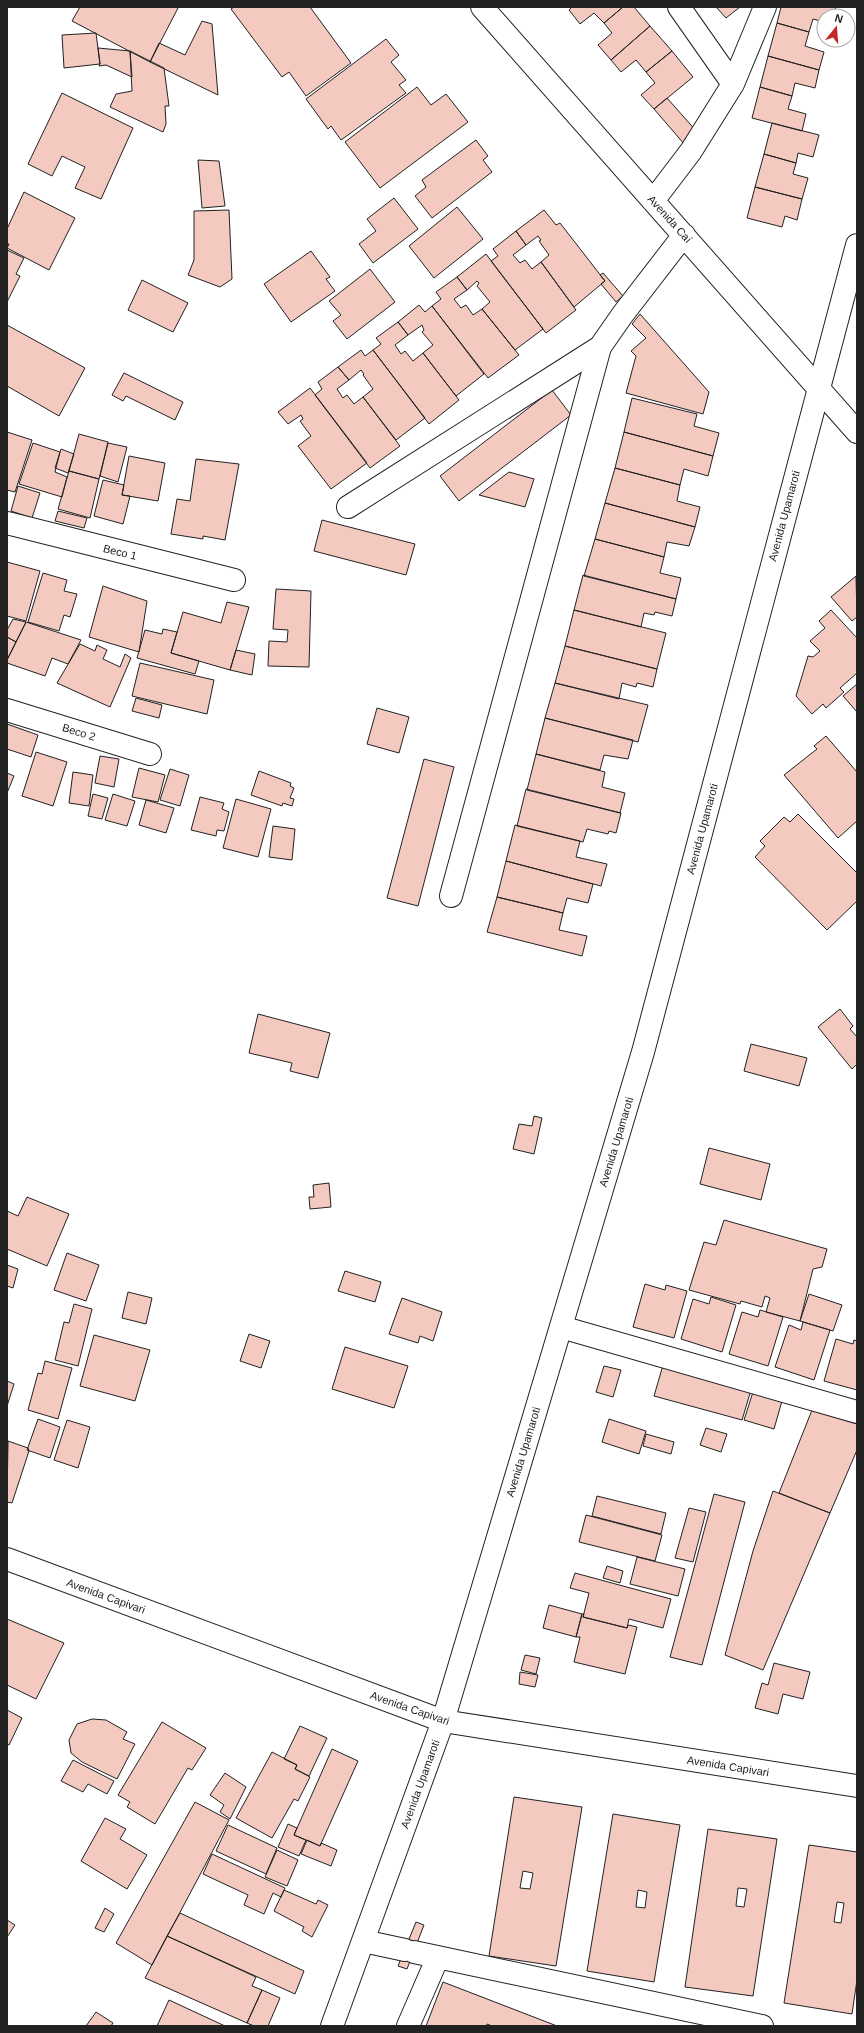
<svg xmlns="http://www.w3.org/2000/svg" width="864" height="2033" font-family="Helvetica,sans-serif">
  <rect width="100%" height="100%" fill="#fff"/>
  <!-- building -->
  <path fill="#f3c9c0" stroke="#222" fill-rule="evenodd" d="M80 7H176L178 8 150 62 72 21Z
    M234 7H310L351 63 306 96 289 72 282 77 231 9Z
    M572 7H623L604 23 594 13 580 24 569 10Z
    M623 7H634L650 26 611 60 598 45 612 33 604 23Z
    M716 7H740L726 18Z
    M781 7H836L833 16H824V22L813 19 809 32 777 23Z
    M202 21 212 24 218 95 150 62 159 43 185 55Z
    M777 23 809 32 805 46 824 52 819 70 768 56Z
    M650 26 672 51 646 72 636 60 621 72 611 60Z
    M96 33 100 64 64 68 62 35Z
    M386 39 399 55 391 62 406 80 399 85 406 93 341 140 331 126 328 129 306 99Z
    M98 48 130 51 132 77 106 65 99 66 100 64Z
    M130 51 164 68 169 106H165L166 124 163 132 110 107 116 94 132 91Z
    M672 51 693 77 654 109 641 95 655 83 646 72Z
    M768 56 819 70 815 88 795 83 792 96 760 87Z
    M417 87 431 105 446 94 468 122 380 188 345 142Z
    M760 87 792 96 788 109 806 114 802 131 752 118Z
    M62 93 133 128 101 199 75 188 85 167 62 156 52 176 28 164Z
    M667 98 698 133 685 145 654 109Z
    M772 123 819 135 813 157 798 153 796 163 764 154Z
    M476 140 488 156 483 160 492 172 432 218 415 196 426 187 422 180Z
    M764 154 796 163 793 174 808 178 802 199 755 187Z
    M198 160 219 161 225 206 202 208Z
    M755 187 802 199 797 220 785 216 782 227 747 218Z
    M24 192 75 218 49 270 7 248 9 244H7V229Z
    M394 198 418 229 373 263 359 244 376 231 367 219Z
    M457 207 483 239 434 278 409 246Z
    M229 210 232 279 220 287 188 275 194 260V211Z
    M544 210 556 225 560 223 605 281 574 307 541 262 549 255 539 241 541 240 538 236 526 245 516 231Z
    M516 231 526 245 513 255 520 263 525 260 532 269 541 262 576 310 546 333 491 261 498 256 493 249Z
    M7 250 24 258 16 274 20 276 7 302Z
    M311 251 330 277 326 279 335 291 291 322 264 284Z
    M486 254 543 329 515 350 482 309 490 302 477 286 479 283 477 281 467 290 457 277Z
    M370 269 395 302 347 339 333 321 341 315 329 301Z
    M603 273 623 296 616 302 601 284 605 281 600 275Z
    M457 277 467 290 454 299 461 308 466 305 473 315 482 309 519 355 488 378 432 306 441 299 436 292Z
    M142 280 188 303 173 332 128 310Z
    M419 305 425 312 432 306 484 374 456 396 423 353 433 345 422 332 424 330 422 325 408 335 398 322Z
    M640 314 709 392 703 414 626 393 636 356 631 351 646 338 632 324Z
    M398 322 408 335 395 345 401 354 405 351 413 361 423 353 459 400 429 424 373 350 381 344 376 338Z
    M7 325 85 368 59 416 7 386Z
    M361 350 365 356 373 350 425 418 396 440 363 397 373 389 363 375 364 374 361 370 349 380 338 367Z
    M338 367 349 380 337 389 343 398 347 395 354 404 363 397 400 446 370 468 315 395 322 389 318 382Z
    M124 373 183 402 175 420 126 396 123 401 112 395Z
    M310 388 367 463 331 489 298 446 311 436 300 421 303 419 301 415 288 424 278 412Z
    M552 390 571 415 459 501 440 476Z
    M632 398 697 414 694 426 719 433 713 456 624 432Z
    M7 432 32 440 15 492 7 490Z
    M624 432 713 456 708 476 684 469 680 485 615 468Z
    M79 434 108 442 99 479 69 471Z
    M33 443 60 452 55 472 67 477 62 497 19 484Z
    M108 443 127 447 118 482 100 476Z
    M61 449 74 454 68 473 55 468Z
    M129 456 165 463 158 501 122 495Z
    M196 459 239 464 225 540 203 536V539L171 534 177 499 190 501Z
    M615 468 680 485 677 501 700 507 695 527 605 503Z
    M69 471 99 479 90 518 58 509Z
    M509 472 534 479 525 507 479 495Z
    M103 480 124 485 122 495 130 496 123 524 94 516Z
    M18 486 40 493 32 518 11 511Z
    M605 503 695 527 689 546 667 542 664 557 595 539Z
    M58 511 87 518 84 528 55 521Z
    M322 520 415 544 406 575 314 551Z
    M595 539 664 557 660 573 681 578 676 599 584 576Z
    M7 562 40 571 26 621 7 616Z
    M43 573 67 580 64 591 77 594 70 617 64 615 59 631 28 622Z
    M583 575 676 599 672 616 655 612 654 615 644 613 641 627 574 610Z
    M856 576 857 617 852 621 831 597Z
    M103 586 147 601 139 652 89 637Z
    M276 589 311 591 309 667 268 666 269 641 287 642 288 630 273 629Z
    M227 602 249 607 230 670 171 653 183 612 221 623Z
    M574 610 666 633 657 669 565 646Z
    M831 610 857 638V673L840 688 844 692 826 708 823 704 812 714 796 696 808 656 813 657 820 651 810 641 825 628 819 621Z
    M13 619 26 622 16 642 7 637V630Z
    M26 622 81 640 68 664 52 658 45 676 7 663V660Z
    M163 629 177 632 171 653 199 661 195 674 137 658 145 630 162 634Z
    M7 637 16 642 7 660Z
    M80 644 95 651 97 645 107 650 103 659 120 667 125 654 131 658 110 707 57 683Z
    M565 646 657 669 653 687 637 683 636 687 622 683 619 699 555 683Z
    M236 650 255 654 252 675 230 670Z
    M140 663 214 680 207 714 132 696Z
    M555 683 648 705 638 742 545 718Z
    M857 684V712L843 696Z
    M136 698 162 705 159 718 132 711Z
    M377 708 409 717 399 753 367 744Z
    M545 718 633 740 628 759 604 755 600 770 536 754Z
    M7 724 38 735 31 757 7 749Z
    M826 736 857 772V821L838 838 784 775 817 749 814 746Z
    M36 752 67 762 53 806 22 796Z
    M536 754 605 772 602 787 625 793 620 813 527 790Z
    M100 756 119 759 114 787 95 783Z
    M424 759 454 767 418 906 387 898Z
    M139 768 165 775 158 802 132 797Z
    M170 769 189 775 180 806 160 800Z
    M259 771 291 783 290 786 294 788 290 798 294 799 292 806 283 803 282 806 251 795Z
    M73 772 93 775 89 806 69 803Z
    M7 773 14 776 7 793Z
    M526 789 621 813 616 833 609 831 608 834 587 829 583 842 517 826Z
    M93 794 108 798 102 819 88 816Z
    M113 794 135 801 127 826 105 820Z
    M200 797 224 803 222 809 229 812 224 831 217 830 216 836 191 830Z
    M236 799 271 809 258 857 223 848Z
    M146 800 174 808 166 833 139 825Z
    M798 814 857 873V901L827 930 755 857 765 846 760 841 784 817 790 822Z
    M515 825 580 841 576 857 607 864 601 886 506 861Z
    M273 826 295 829 292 860 269 857Z
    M506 861 593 884 588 903 567 898 563 913 497 897Z
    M497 897 563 913 559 930 587 936 582 956 487 932Z
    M840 1009 853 1026 850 1029 857 1037V1064L852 1069 818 1027Z
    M258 1014 330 1033 318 1078 290 1071 292 1063 249 1053Z
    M751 1044 807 1058 799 1086 744 1071Z
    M534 1116 542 1118 534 1154 513 1149 519 1124 532 1126Z
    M709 1148 770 1164 761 1200 700 1184Z
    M329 1183 331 1207 310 1209 309 1197H314L313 1185Z
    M27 1197 69 1214 47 1266 7 1249V1211L18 1216Z
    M724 1220 827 1249 822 1267 813 1269 800 1321 766 1312 770 1298 765 1296 762 1307 741 1301 740 1304 689 1290 704 1242 716 1245Z
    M67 1253 99 1265 86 1301 54 1290Z
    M7 1265 18 1269 13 1288 7 1286Z
    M345 1271 381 1282 375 1302 338 1291Z
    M645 1284 665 1290 666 1285 687 1291 674 1338 633 1327Z
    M128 1292 152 1298 146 1324 122 1318Z
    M809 1294 842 1305 833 1331 800 1321Z
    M711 1297 736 1305 722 1352 681 1339 693 1299 709 1304Z
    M402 1298 442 1312 433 1341 420 1336 418 1343 389 1334Z
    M74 1304 92 1309 78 1366 55 1360 64 1322 69 1323Z
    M760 1310 783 1317 768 1366 729 1354 742 1312 758 1317Z
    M803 1322 830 1330 814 1380 775 1367 789 1325 801 1330Z
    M249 1334 270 1341 261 1368 240 1361Z
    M94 1335 150 1350 135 1401 80 1386Z
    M836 1339 853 1344 854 1340 857 1341V1390L824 1381Z
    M345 1347 408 1366 394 1408 332 1389Z
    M45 1361 72 1368 58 1419 28 1410 38 1373 42 1374Z
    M663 1365 751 1390 742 1420 654 1396Z
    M604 1366 621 1370 613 1397 596 1392Z
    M7 1381 14 1384 7 1406Z
    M753 1392 782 1401 774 1429 744 1420Z
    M812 1410 857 1424V1450L830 1513 779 1493Z
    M38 1419 60 1427 50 1458 27 1450Z
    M609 1419 646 1431 639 1454 602 1442Z
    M67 1420 90 1427 78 1468 54 1460Z
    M706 1428 727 1434 721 1452 700 1445Z
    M646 1434 674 1442 671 1454 643 1446Z
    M8 1441 28 1448 29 1451 12 1503 7 1502Z
    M773 1491 830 1513 763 1670 725 1655 753 1551Z
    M714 1494 745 1502 702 1665 670 1657Z
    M597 1496 666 1513 661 1534 592 1516Z
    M689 1508 706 1512 693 1562 675 1558Z
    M586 1515 662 1535 655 1561 579 1542Z
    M637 1557 685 1569 678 1596 630 1584Z
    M607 1566 623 1571 620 1583 603 1578Z
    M575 1573 671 1599 663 1628 629 1619 627 1628 583 1617 589 1593 570 1588Z
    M549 1605 582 1614 576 1637 543 1628Z
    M582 1614H584L583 1617 627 1628 628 1625 637 1627 625 1674 574 1662 580 1637H576Z
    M7 1619 64 1643 36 1699 7 1685Z
    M525 1655 540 1658 536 1674 521 1670Z
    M774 1663 810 1672 803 1699 783 1694 778 1714 755 1708 762 1683 768 1685Z
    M520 1672 538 1675 535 1687 519 1684Z
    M7 1710 22 1718 9 1745 7 1744Z
    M92 1719 106 1720 127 1732 123 1739 135 1744 117 1779 82 1762 71 1753 69 1740 77 1724Z
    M162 1722 206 1748 192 1770 188 1768 155 1824 127 1807 130 1802 118 1795Z
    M300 1726 327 1738 309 1776 295 1769 297 1765 284 1759Z
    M332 1749 358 1761 320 1846 294 1835Z
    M272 1752 297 1765 295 1769 310 1777 298 1801 294 1799 272 1838 236 1818Z
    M73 1760 114 1781 107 1794 88 1784 83 1792 61 1781Z
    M225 1773 246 1787 230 1819 220 1812 224 1805 210 1795Z
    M514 1797 582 1807 556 1966 489 1956ZM523 1871 533 1873 530 1889 520 1888Z
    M195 1802 229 1820 152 1965 116 1943Z
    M613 1814 680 1825 654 1982 587 1971ZM638 1890 647 1892 645 1908 636 1907Z
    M105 1818 126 1829 120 1839 147 1855 127 1889 81 1861Z
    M288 1824 297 1828 294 1835 306 1840 299 1856 278 1847Z
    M228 1825 277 1848 266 1874 216 1851Z
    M708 1829 777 1839 753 1996 685 1987ZM738 1888 747 1889 744 1907 736 1906Z
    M307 1840 320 1846 321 1843 337 1850 331 1866 301 1854Z
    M809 1845 857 1852V1980L852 2014 784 2003ZM837 1902 844 1903 841 1923 834 1922Z
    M277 1850 298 1860 287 1886 265 1877Z
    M212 1854 285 1888 281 1897 273 1893 264 1914 244 1905 248 1895 203 1874Z
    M284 1890 316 1904 318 1900 328 1905 312 1937 302 1931 304 1927 274 1911Z
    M105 1908 114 1914 104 1932 95 1928Z
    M180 1913 304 1971 295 1994 167 1936Z
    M7 1920 15 1925 7 1937Z
    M416 1922 424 1925 407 1969 398 1966Z
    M167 1936 256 1977 252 1986 262 1990 247 2023 145 1978Z
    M443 1982 557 2026H492L487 2024V2026H426Z
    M262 1990 280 1998 268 2026H254L247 2023Z
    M169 2000 225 2026H157Z
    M96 2012 113 2023 111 2026H86Z"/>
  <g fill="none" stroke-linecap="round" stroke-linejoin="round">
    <defs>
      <path id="minor" d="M482 7 857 432
        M679 7 733 84
        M653 201 691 151 733 84 765 7
        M348 507 600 347
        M7 523 234 580
        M7 710 150 754
        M451 896 600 347 623 314 684 235
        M561 1327 857 1412
        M7 1559 443 1721 857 1786
        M363 1941 405 1950
        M414 1952 762 2026
        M332 2026 443 1721 643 1052 857 245
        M408 2026 438 1957"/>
    </defs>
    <!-- minor casing -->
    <use href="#minor" stroke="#222" stroke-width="24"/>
    <!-- minor -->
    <use href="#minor" stroke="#fff" stroke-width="22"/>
  </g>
  <g text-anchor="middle" stroke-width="3" stroke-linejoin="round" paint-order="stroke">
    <!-- street labels -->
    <g font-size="11" fill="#222" stroke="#fff">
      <text transform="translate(670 219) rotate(48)" y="4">Avenida Caí</text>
      <text transform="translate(784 516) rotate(-75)" y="4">Avenida Upamaroti</text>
      <text transform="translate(120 552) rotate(14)" y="4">Beco 1</text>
      <text transform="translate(79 732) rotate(17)" y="4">Beco 2</text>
      <text transform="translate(702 829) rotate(-75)" y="4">Avenida Upamaroti</text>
      <text transform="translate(616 1142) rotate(-73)" y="4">Avenida Upamaroti</text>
      <text transform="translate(523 1452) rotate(-73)" y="4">Avenida Upamaroti</text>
      <text transform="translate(106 1596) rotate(20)" y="4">Avenida Capivari</text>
      <text transform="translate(410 1708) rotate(19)" y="4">Avenida Capivari</text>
      <text transform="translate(728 1766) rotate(9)" y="4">Avenida Capivari</text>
      <text transform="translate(420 1784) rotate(-70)" y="4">Avenida Upamaroti</text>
    </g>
  </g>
  <!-- border -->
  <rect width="864" height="2033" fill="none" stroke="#222222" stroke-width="16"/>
  <!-- north arrow -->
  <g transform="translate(836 28) rotate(17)"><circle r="19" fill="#ffffff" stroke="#a7a7a7"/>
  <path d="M0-3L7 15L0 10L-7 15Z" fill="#c62828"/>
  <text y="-6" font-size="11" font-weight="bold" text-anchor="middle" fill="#222222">N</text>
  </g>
</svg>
